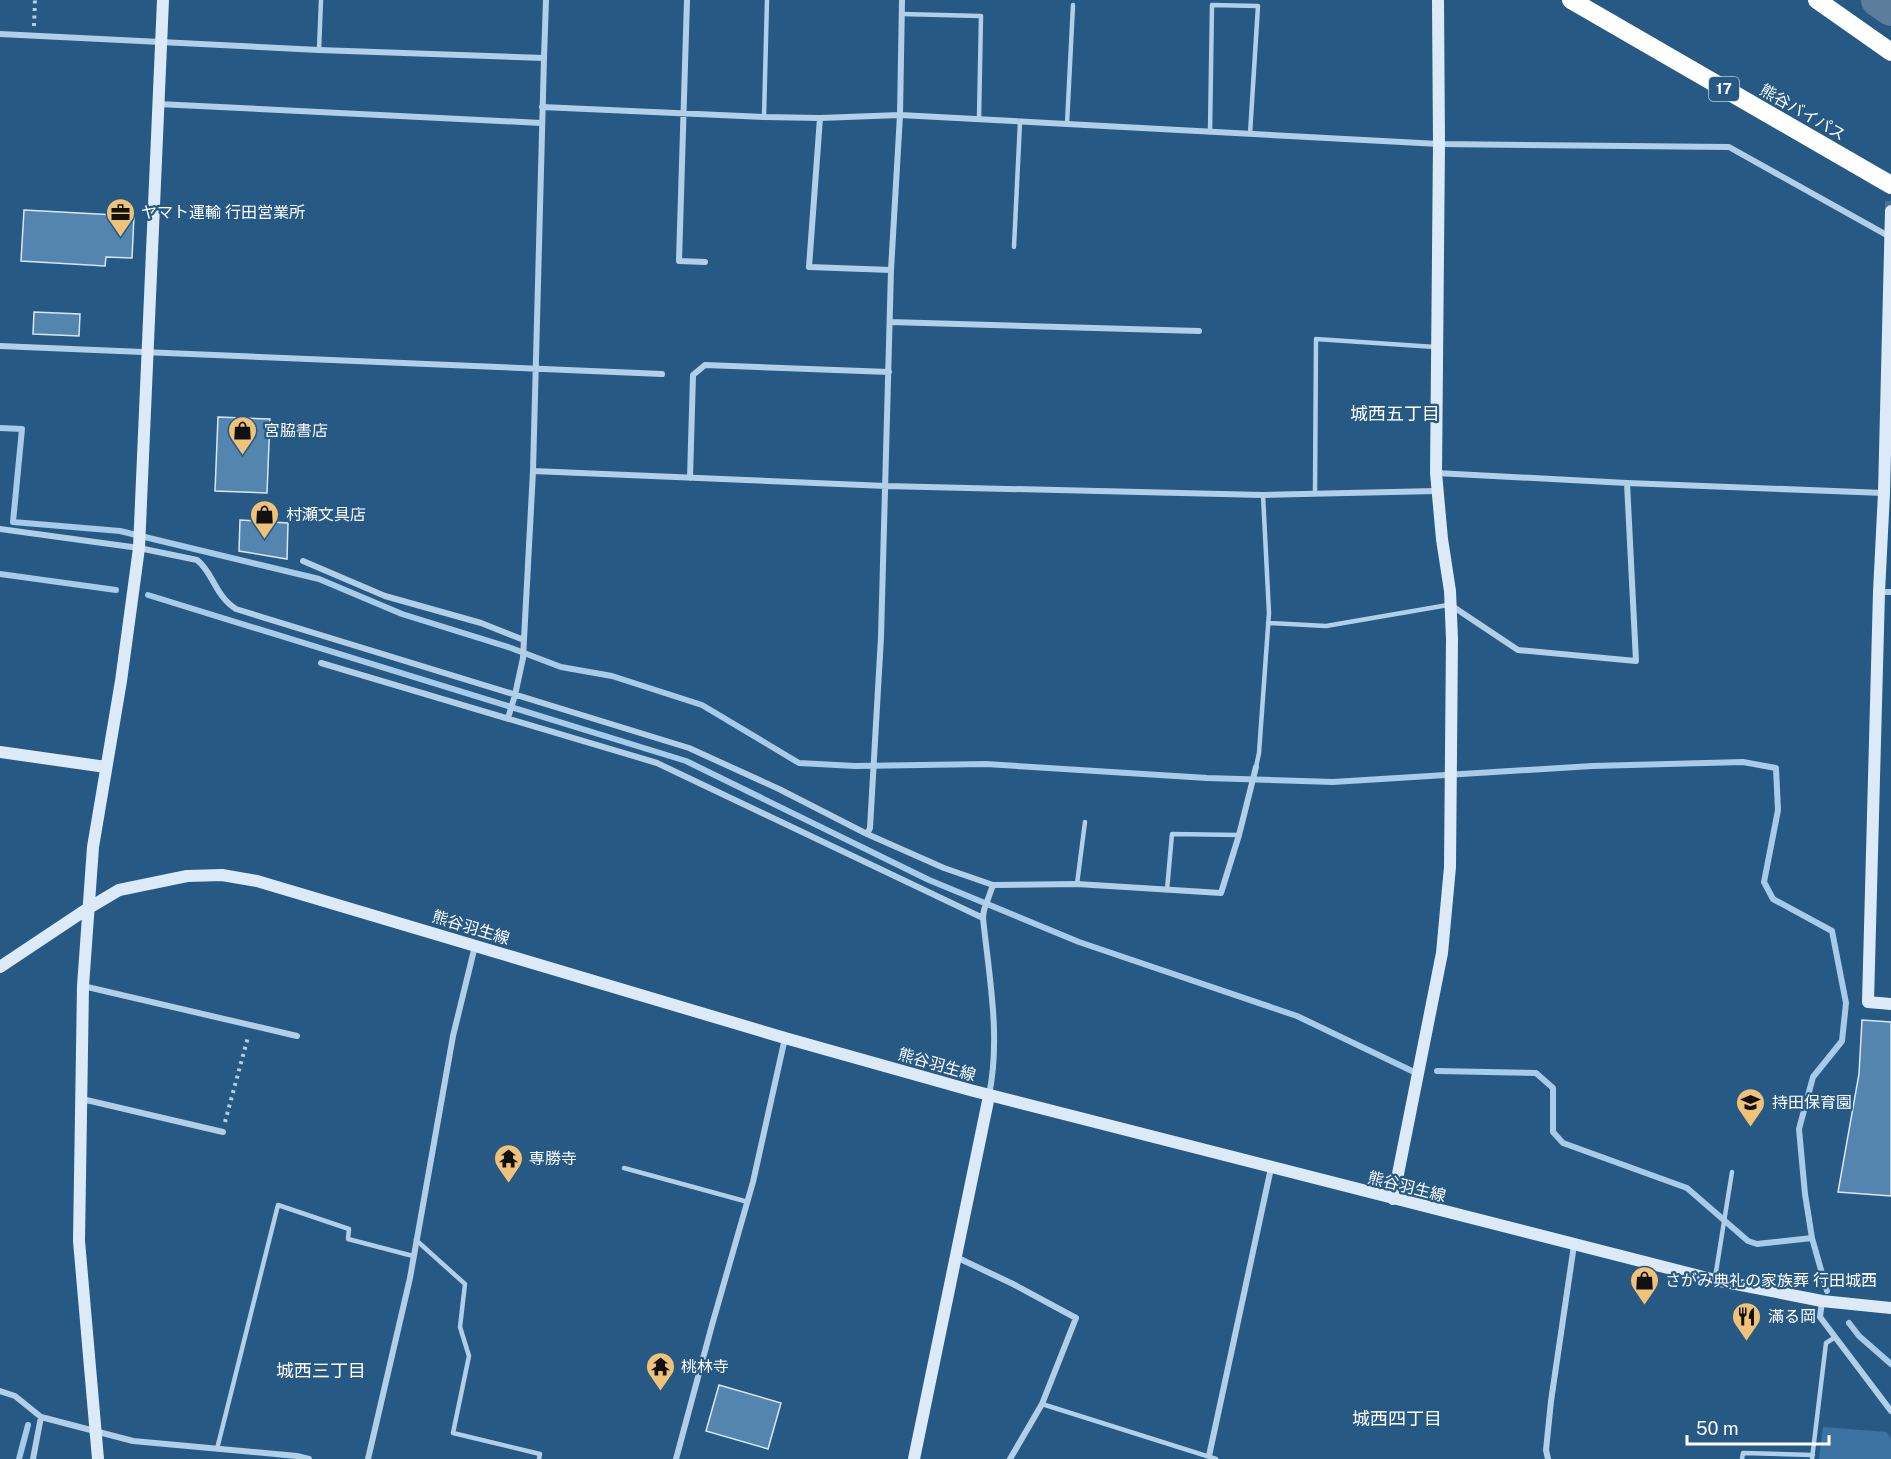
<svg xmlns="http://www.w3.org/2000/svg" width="1891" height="1459" font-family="'Public Sans','Noto Sans JP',sans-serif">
  <rect width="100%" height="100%" fill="#275985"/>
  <!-- green -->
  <path fill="#3c73a2" d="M1823 1427 1887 1432 1891 1439V1459H1819Z"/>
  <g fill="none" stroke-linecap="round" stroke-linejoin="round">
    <!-- stream -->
    <path stroke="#a7cbe8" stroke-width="6" d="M0 428 22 429 13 522 120 531 319 579 402 614 511 648 561 667 612 676 702 705 799 763 855 766 986 764 1207 778 1333 782 1592 766 1743 762 1776 768 1778 810 1764 882 1773 899 1832 931 1846 1003 1842 1041 1813 1077 1799 1129 1805 1194 1812 1238 1827 1291
      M0 574 116 590
      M148 595 686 761 929 880 1079 942 1297 1016 1412 1071
      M1437 1071 1536 1073 1553 1088V1132L1563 1143 1687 1188 1748 1241 1757 1244 1812 1238
      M1849 1323 1859 1336 1891 1364
      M19 1459 28 1425"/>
    <!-- river -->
    <path stroke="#5c7d9c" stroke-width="34" d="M1878 0 1891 9"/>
  </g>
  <!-- building -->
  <path fill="#5485af" stroke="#d6e7f6" stroke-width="1.5" d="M24 210 134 216 132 258 106 257 105 266 21 261Z
    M34 312 80 314 79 336 33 334Z
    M218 417 270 419 267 493 215 491Z
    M240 520 288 523 287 559 239 551Z
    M1862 1020 1891 1022V1196L1838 1192 1859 1074Z
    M719 1385 781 1403 768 1449 706 1431Z"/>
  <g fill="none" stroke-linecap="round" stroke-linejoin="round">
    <!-- secondary-tunnel -->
    <path stroke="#477297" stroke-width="12" stroke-dasharray="12 6" stroke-linecap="butt" d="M1891 211V201"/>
    <!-- path -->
    <path stroke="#b2cfe8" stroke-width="4" stroke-dasharray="3 4.5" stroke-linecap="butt" d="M34 26 35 0
      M225 1122 248 1037"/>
    <!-- lane -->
    <path stroke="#b2cfe8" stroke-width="4.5" d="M902 14 981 16 979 119
      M319 50 321 0
      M764 117 767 0
      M1067 124 1073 5
      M1210 132 1212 5 1258 6 1250 134
      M1014 247 1020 122
      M1315 493 1316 339 1435 347
      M1268 623 1326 626 1448 605
      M1256 767 1259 753 1269 613 1263 495
      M1077 884 1085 822
      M1167 890 1172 834 1239 835
      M624 1168 748 1202
      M416 1240 465 1284 460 1327 469 1356 453 1433 540 1454 539 1459
      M1715 1278 1732 1172
      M1042 1404 1216 1459
      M217 1449 278 1205 349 1229 348 1239 413 1256
      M1742 1459 1743 1453 1813 1455
      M1812 1459 1826 1343 1834 1338"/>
    <!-- street -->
    <path stroke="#b2cfe8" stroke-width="6" d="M687 0 679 261 705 262
      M0 34 319 50 544 58 533 471 886 486 1263 495 1436 491
      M544 58 546 0
      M158 104 541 123
      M542 107 764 117 820 118 900 115 1439 144 1729 147 1890 237
      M820 118 809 267 891 270
      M890 322 1199 331
      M0 346 662 374
      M1436 473 1627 483 1884 493
      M690 478 693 375 705 365 889 372
      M0 529 139 548 197 560C213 572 215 596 236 609L689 748 779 789 867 834 944 868 993 885 984 910 983 918C989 976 1001 1037 989 1095
      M303 561 385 596 481 623 524 640
      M1880 592H1891
      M1452 606 1518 650 1636 661 1627 483
      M321 663 657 763 983 918
      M508 718 515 695 523 658 533 471
      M867 834 870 828 881 637 891 270 900 115 902 0
      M993 885 1077 884 1221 893 1239 835 1256 767
      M83 986 297 1036
      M82 1099 223 1132
      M956 1257 1013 1284 1076 1318 1042 1404 1010 1459
      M1822 1301 1820 1317 1891 1411
      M0 1391 15 1396 41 1417 133 1441 297 1456 309 1459
      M1209 1456 1271 1168
      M33 1459 41 1417
      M368 1459 410 1278 453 1036 475 946
      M676 1459 712 1325 753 1182 785 1038
      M1548 1459 1546 1450 1551 1401 1574 1245"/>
    <!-- secondary -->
    <path stroke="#dceaf7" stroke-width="12" d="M1891 211 1884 493 1879 592 1868 1002 1891 1004
      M0 752 106 767
      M0 967 87 909 119 890 187 876 222 875 257 881 785 1038 970 1090 1715 1280 1822 1301 1891 1308
      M1393 1199 1442 953 1450 867 1452 639 1450 591 1442 539 1436 473 1439 144 1438 0
      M98 1459 79 1241 83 986 93 847 121 681 139 548 163 0
      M914 1459 989 1096"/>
    <!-- highway -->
    <path stroke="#fff" stroke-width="18" d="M1571 0 1891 185
      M1817 0 1891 52"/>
  </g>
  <!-- icons -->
  <defs>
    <symbol id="office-pin" viewBox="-11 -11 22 30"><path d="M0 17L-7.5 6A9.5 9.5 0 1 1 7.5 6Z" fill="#f0c278" stroke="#275985"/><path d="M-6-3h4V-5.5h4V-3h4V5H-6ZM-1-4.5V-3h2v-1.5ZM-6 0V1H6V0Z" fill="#111"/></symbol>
    <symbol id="shop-pin" viewBox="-11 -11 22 30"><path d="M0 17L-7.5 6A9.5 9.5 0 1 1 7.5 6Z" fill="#f0c278" stroke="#275985"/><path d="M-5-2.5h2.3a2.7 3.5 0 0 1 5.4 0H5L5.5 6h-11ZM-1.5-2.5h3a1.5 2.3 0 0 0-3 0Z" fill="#111"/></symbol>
    <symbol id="school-pin" viewBox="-11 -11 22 30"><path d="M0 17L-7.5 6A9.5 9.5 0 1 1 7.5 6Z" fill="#f0c278" stroke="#275985"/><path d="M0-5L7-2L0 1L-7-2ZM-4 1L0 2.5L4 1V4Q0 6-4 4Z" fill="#111"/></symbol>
    <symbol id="temple-pin" viewBox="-11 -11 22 30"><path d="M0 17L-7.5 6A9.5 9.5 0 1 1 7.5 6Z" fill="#f0c278" stroke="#275985"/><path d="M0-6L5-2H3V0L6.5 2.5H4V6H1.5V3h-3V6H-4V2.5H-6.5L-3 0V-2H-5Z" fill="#111"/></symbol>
    <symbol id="restaurant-pin" viewBox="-11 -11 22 30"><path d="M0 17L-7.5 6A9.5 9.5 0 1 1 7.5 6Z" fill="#f0c278" stroke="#275985"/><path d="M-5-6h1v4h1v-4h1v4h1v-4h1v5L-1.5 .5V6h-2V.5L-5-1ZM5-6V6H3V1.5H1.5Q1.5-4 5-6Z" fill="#111"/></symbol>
  </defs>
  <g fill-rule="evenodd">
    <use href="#office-pin" x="104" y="196" width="33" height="45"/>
    <use href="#shop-pin" x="226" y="414" width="33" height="45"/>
    <use href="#shop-pin" x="248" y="498" width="33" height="45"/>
    <use href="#school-pin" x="1734" y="1086" width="33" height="45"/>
    <use href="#temple-pin" x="492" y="1142" width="33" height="45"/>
    <use href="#shop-pin" x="1628" y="1264" width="33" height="45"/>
    <use href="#restaurant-pin" x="1730" y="1300" width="33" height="45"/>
    <use href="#temple-pin" x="644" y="1350" width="33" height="45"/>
  </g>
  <g text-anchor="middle" stroke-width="4.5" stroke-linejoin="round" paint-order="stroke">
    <!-- shield labels -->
    <rect fill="#275985" stroke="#becdda" stroke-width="1.5" x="1709" y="77" width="30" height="24" rx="4.5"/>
    <g font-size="15" font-weight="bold" fill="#fff">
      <text x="1724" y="94">17</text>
    </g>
    <!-- street labels -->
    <g font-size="16" fill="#fff" stroke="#275985">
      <text transform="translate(1803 112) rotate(30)" y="6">熊谷バイパス</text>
      <text transform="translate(471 927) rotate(17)" y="6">熊谷羽生線</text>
      <text transform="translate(937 1064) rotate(16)" y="6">熊谷羽生線</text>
      <text transform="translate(1407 1186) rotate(14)" y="6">熊谷羽生線</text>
    </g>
    <!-- poi labels -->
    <g font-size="16" fill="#fff" stroke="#275985" text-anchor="start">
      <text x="141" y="218">ヤマト運輸 行田営業所</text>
      <text x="264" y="436">宮脇書店</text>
      <text x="286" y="520">村瀬文具店</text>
      <text x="1772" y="1108">持田保育園</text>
      <text x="529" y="1164">専勝寺</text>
      <text x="1665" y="1286">さがみ典礼の家族葬 行田城西</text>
      <text x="1768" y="1322">滿る岡</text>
      <text x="681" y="1372">桃林寺</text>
    </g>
    <!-- neighbourhood labels -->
    <g font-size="18" fill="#fff" stroke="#275985">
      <text x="1395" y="420">城西五丁目</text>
      <text x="321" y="1377">城西三丁目</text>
      <text x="1397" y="1425">城西四丁目</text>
    </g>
  </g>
  <!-- scale -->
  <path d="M1687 1435v9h142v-9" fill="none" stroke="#ffffff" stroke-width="3"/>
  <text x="1696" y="1435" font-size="18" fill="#ffffff" stroke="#275985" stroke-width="4.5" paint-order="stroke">50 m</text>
</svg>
